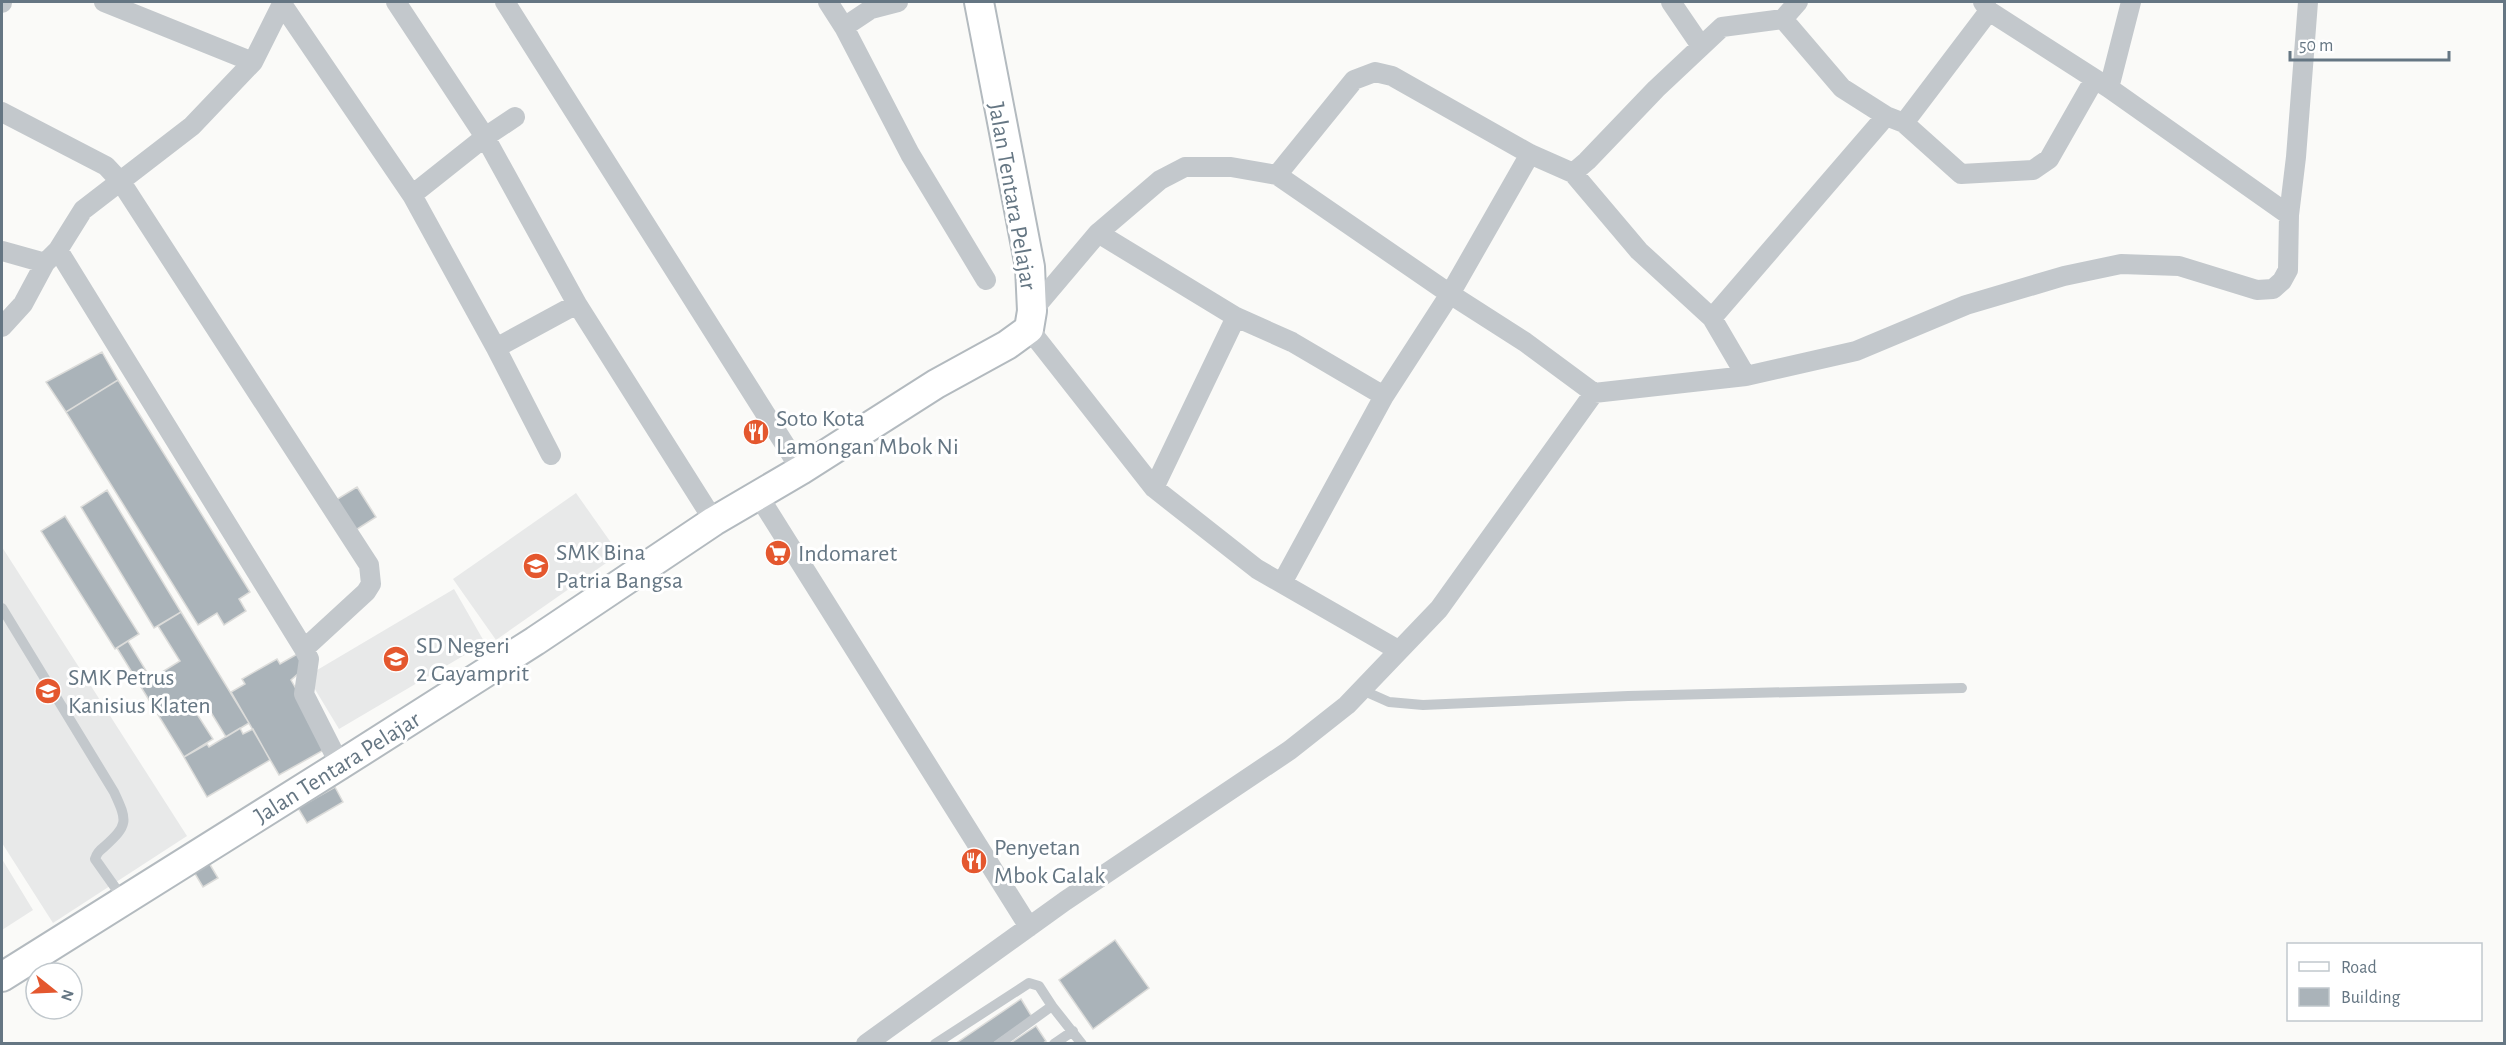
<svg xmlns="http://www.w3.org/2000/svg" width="2506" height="1045" font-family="'Alegreya Sans',sans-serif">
  <rect width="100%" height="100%" fill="#fafaf8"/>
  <!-- built -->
  <path fill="#e8e9e9" d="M576 493 619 554 496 640 453 579Z
    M2 547 187 836 53 923 2 843Z
    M454 589 485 643 339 729 307 676Z
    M2 859 33 910 2 930Z"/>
  <!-- building -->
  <path fill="#aab3b9" stroke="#dcdcda" stroke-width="1.5" d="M102 352 118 380 66 412 46 382Z
    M118 380 250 592 239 599 246 611 224 625 217 613 198 625 66 412Z
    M357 487 376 517 351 533 331 503Z
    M107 490 181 612 154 628 81 507Z
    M65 516 139 634 115 649 41 531Z
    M181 612 249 723 226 737 204 701 193 708 213 739 184 757 117 648 128 641 151 679 180 661 158 626Z
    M299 653 307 666 291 680 329 747 279 775 231 692 245 684 242 679 277 659 280 664Z
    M240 728 243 734 253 729 270 760 207 797 184 757 207 744 209 747Z
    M335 787 343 802 307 823 298 808Z
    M209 863 218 878 203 887 194 872Z
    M1115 940 1149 988 1093 1029 1059 980Z
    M1021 999 1032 1017 992 1044H955Z
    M1036 1026 1046 1041 1042 1044H1009Z"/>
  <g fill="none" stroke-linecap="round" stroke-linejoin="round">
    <defs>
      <path id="secondary" d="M2 977 340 765 535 641 714 521 801 470 936 384 1007 345 1029 329 1032 311 1030 267 979 2"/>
    </defs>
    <!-- secondary casing -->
    <use href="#secondary" stroke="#b3babf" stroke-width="32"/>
    <!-- lane -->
    <path stroke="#c3c8cc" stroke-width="10" d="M2 608 114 792C128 822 128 825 104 847 99 851 97 853 95 859L124 900
      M1362 690 1389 702 1423 705 1628 696 1962 688
      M935 1044 1029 983 1039 986 1052 1006
      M999 1044 1052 1006 1082 1044
      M1054 1044 1073 1031"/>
    <!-- street -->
    <path stroke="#c3c8cc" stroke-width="20" d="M104 2 253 62
      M396 2 485 137 577 304 714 521
      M505 2 801 470
      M828 2 844 27 910 154 986 280
      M1671 2 1701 46
      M1983 2 1989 11 2109 88 2289 215
      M2 3V2
      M282 4 412 195 496 348 551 455
      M1783 19 1842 88 1886 116 1904 123 1961 174 2033 170 2049 159 2094 80
      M844 27 871 9 898 2
      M2109 88 2131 2
      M2 112 106 166 121 182 369 565 371 584 366 592 304 649
      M1904 123 1989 11
      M1573 173 1639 251 1712 318 1746 376
      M1277 175 1450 294 1525 342 1594 393
      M412 195 485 137 515 117
      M1098 233 1236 317 1292 342 1384 396
      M58 250 304 649 309 659 304 694 340 765
      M2 251 45 263
      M1032 311 1098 233 1160 180 1185 167H1231L1277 175 1354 80 1375 72 1392 76 1530 154 1573 173 1587 161 1656 89 1722 27 1783 19 1798 2
      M1712 318 1886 116
      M2 327 23 304 45 263 58 250 83 210 192 126 253 62 283 2
      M1029 329 1154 488 1257 569 1398 650
      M496 348 577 304
      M1154 488 1236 317
      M758 495 1029 927
      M1282 583 1384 396 1450 294 1530 154
      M866 1044 1065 901 1290 750 1347 705 1439 609 1594 393 1746 376 1856 351 1966 305 2064 276 2121 264 2179 266 2257 290 2273 289 2282 281 2288 270 2289 215 2296 157 2308 2"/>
    <!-- secondary -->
    <use href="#secondary" stroke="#fff" stroke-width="28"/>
  </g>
  <!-- icons -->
  <defs>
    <symbol id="restaurant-disc" viewBox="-11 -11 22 22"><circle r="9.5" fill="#e4572e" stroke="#fff"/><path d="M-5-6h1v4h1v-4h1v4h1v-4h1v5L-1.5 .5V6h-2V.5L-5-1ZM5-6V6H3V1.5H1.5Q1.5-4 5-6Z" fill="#fff"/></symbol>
    <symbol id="supermarket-disc" viewBox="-11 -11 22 22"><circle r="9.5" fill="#e4572e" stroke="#fff"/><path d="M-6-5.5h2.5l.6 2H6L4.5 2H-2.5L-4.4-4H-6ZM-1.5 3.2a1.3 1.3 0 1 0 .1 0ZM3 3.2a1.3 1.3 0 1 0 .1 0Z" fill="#fff"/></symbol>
    <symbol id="school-disc" viewBox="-11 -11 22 22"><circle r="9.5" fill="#e4572e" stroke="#fff"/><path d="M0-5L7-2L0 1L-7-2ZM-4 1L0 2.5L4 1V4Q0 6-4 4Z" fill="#fff"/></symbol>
  </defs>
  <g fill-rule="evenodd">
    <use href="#restaurant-disc" x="741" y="417" width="30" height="30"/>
    <use href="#supermarket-disc" x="763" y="538" width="30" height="30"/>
    <use href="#school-disc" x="521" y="551" width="30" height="30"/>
    <use href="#school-disc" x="381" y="644" width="30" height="30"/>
    <use href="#school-disc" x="33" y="676" width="30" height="30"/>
    <use href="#restaurant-disc" x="959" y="846" width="30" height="30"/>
  </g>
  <g text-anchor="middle" stroke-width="6" stroke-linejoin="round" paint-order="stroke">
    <!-- street labels -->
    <g font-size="24" fill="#657683" stroke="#fff">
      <text transform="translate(1013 196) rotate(80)" y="8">Jalan Tentara Pelajar</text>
      <text transform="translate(337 767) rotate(-32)" y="8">Jalan Tentara Pelajar</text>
    </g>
    <!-- poi labels -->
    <g font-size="24" fill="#657683" stroke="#fff" text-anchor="start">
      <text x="776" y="426">Soto Kota<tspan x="776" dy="28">Lamongan Mbok Ni</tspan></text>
      <text x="556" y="560">SMK Bina<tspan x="556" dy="28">Patria Bangsa</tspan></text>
      <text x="798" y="561">Indomaret</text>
      <text x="416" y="653">SD Negeri<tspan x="416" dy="28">2 Gayamprit</tspan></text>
      <text x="68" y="685">SMK Petrus<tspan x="68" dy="28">Kanisius Klaten</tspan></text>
      <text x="994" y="855">Penyetan<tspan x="994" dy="28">Mbok Galak</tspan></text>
    </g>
  </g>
  <!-- border -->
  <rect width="2506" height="1045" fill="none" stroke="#657683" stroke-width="6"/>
  <!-- legend -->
  <rect x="2287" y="943" width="195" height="78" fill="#ffffff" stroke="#c1c8cd" stroke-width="1.5"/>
  <rect x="2299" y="962" width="30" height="9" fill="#ffffff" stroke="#c1c8cd" stroke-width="1.5"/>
  <text x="2341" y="973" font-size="18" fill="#657683">Road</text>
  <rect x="2299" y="988" width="30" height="18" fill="#aab3b9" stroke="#c1c8cd" stroke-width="1.5"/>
  <text x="2341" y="1003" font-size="18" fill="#657683">Building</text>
  <!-- north arrow -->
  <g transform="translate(54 991) rotate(108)"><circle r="28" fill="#ffffff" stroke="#c1c8cd" stroke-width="1.5"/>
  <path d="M0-4.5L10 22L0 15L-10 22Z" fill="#e4572e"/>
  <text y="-9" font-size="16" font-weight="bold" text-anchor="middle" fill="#657683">N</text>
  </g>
  <!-- scale -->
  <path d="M2290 51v9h159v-9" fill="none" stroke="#657683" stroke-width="3"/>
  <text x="2299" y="51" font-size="18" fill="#657683" stroke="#ffffff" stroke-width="4.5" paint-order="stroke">50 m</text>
</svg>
